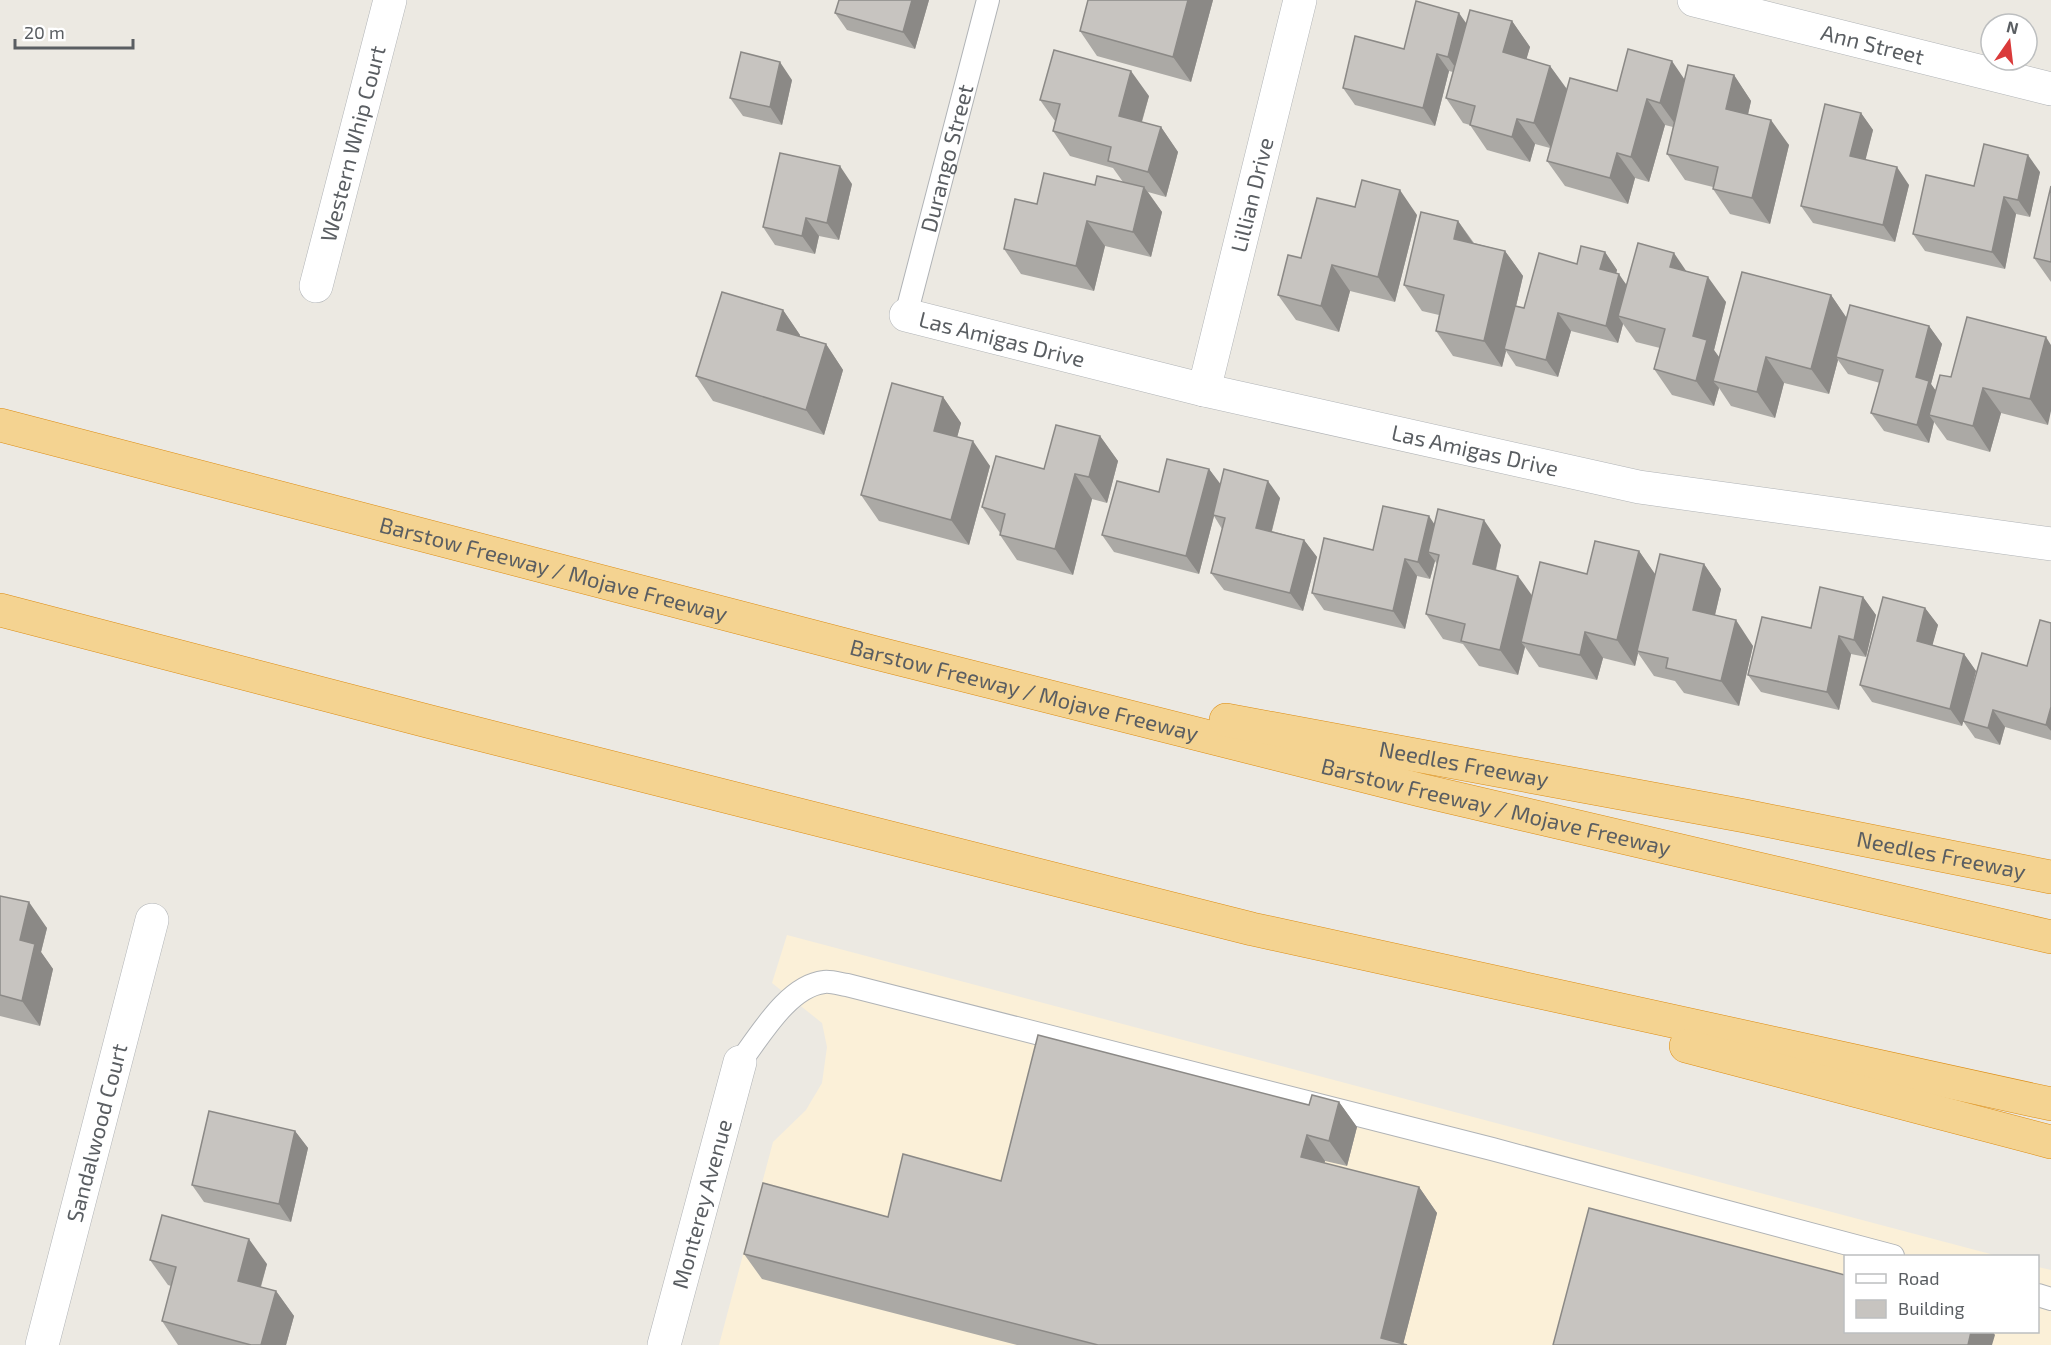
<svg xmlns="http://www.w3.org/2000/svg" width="2051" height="1345" font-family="'Exo 2',sans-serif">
  <rect width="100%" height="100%" fill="#ece9e2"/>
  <!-- commercial -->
  <path fill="#fbf0d8" d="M787 935 1998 1256H1846V1332H2038V1267L2051 1270V1345H719L773 1142 806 1110 822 1083 827 1047 822 1023 772 983Z"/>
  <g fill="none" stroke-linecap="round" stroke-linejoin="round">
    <defs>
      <g id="service">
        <path id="s1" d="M906 315 988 0"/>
        <path d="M740 1062C760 1036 788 986 824 982 831 981 840 984 847 985L1492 1149 1893 1256"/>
        <path d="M2038 1295 2051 1299"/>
      </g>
      <g id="minor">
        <path id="s2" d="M1694 0 2051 89"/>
        <path id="s3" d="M316 286 390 0"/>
        <path id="s4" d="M906 315 1204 390 1639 487 2051 544"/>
        <path id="s5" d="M1204 390 1300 0"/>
        <path id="s6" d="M42 1345 152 920"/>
        <path id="s7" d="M664 1345 740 1062"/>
      </g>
      <g id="motorway">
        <path id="s8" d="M0 425 876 653 1420 790 2051 937"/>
        <path d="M0 610 431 722 1252 929 2051 1104"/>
        <path id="s9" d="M1226 720 1745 816 2051 877"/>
        <path d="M1686 1046 2051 1142"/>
      </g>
    </defs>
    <!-- service casing -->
    <use href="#service" stroke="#b0b3b6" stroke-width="24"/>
    <!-- minor casing -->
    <use href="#minor" stroke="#b0b3b6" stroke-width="34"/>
    <!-- motorway casing -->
    <use href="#motorway" stroke="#dc8c12" stroke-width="34"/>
    <!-- service -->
    <use href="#service" stroke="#fff" stroke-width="22"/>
    <!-- minor -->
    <use href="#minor" stroke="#fff" stroke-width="33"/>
    <!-- motorway -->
    <use href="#motorway" stroke="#f4d391" stroke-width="33"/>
  </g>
  <!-- wall -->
  <path fill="#aba9a5" d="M839 0H929L915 49 847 30 835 13Z
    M1088 0H1213L1191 82 1097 56 1080 31Z
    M1512 21 1530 47 1526 59 1550 66 1567 89 1617 91 1685 80 1734 75 1751 101 1748 115 1789 145 1770 224 1730 214 1713 189V187L1685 180 1667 154 1673 127 1665 125 1649 182 1635 178 1628 204 1565 186 1547 161 1550 148 1535 144 1530 162 1487 150 1470 125 1463 123 1446 98 1453 72 1449 71 1435 126 1355 105 1343 88 1404 49 1466 23Z
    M792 80 782 125 743 116 730 98Z
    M1149 96 1142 122 1161 127 1178 152 1166 197 1148 192 1162 212 1151 257 1105 246 1094 291 1021 274 1004 249 1037 204 1095 185 1123 182 1113 168 1070 156 1053 131 1055 121 1040 100Z
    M1861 113 1873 130 1865 160 1909 185 1895 242 1813 223 1801 206Z
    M2040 172 2030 217 2016 214 2005 269 1925 251 1913 234 1974 186Z
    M852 184 839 240 819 236 815 254 775 245 763 227Z
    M2051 186V282L2034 258Z
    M1355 207 1417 215 1395 302 1350 291 1339 332 1296 320 1278 295 1301 258Z
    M1458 221 1474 243 1505 251 1523 276 1516 306 1524 308 1577 264 1605 252 1617 270 1616 273 1627 285 1687 271 1726 302 1714 350 1719 358 1831 295 1846 317 1929 326 1942 344 1931 384 1935 390 1951 377 2046 337 2048 425 2001 413 1990 452 1947 440 1934 422 1929 443 1884 431 1871 413 1880 383 1848 374 1838 360 1829 394 1784 383 1775 418 1731 406 1719 388 1714 406 1672 395 1654 369 1660 348 1636 342 1623 324 1618 343 1571 331 1558 377 1516 366 1506 351 1502 367 1453 356 1436 331 1439 315 1422 311 1404 285Z
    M783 310 800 335V337L826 344 843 370 824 435 713 401 696 376Z
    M943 397 961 423 957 437 990 466 969 545 879 521 861 495Z
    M1100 436 1118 461 1107 503 1092 499 1073 575 1017 560 1000 535V533L982 507Z
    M1209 469 1220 485 1280 498 1272 531 1304 540 1317 557 1303 611 1224 590 1211 573 1222 529 1214 516 1199 574 1114 552 1102 535 1159 492Z
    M1435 525 1501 545 1496 570 1532 596 1639 551 1655 574 1704 564 1721 589 1715 615 1753 646 1739 706 1684 693 1675 681 1654 676 1638 653 1635 666 1603 658 1597 680 1539 667 1525 647 1518 675 1479 666 1463 644 1443 639 1426 614 1437 564 1435 561 1430 579 1417 576 1405 629 1324 610 1312 593 1373 550Z
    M1863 597 1876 615 1866 657 1851 654 1839 710 1761 692 1748 675 1811 628Z
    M1925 608 1938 625 1932 645 1964 654 1976 671 1962 726 1872 702 1860 685Z
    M2051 623V740L2005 727 2000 745 1975 738 1963 721 2027 666Z
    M0 896 47 928 41 952 53 969 40 1026 0 1016Z
    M1339 1102 1357 1127 1347 1166 1325 1161 1324 1163 1419 1187 1437 1213 1403 1344 1407 1345H1017L762 1279 744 1254 1309 1105Z
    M295 1131 308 1148 291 1222 204 1202 192 1185Z
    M150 1260 267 1264 261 1287 276 1291 294 1316 286 1345H178L162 1321 171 1286 168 1285Z"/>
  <!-- shaded-wall -->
  <path fill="#8b8986" d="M912 0H929L915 49 903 32Z
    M1188 0H1213L1191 82 1173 57Z
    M1459 13 1471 30 1460 74 1448 57Z
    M1512 21 1530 47 1521 78 1503 52Z
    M1437 54 1449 71 1435 126 1423 108Z
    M1672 61 1689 86 1678 128 1660 103Z
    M780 62 792 80 782 125 770 107Z
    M1550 66 1568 91 1552 149 1534 123Z
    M1131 71 1149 96 1136 141 1119 116Z
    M1734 75 1751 101 1743 135 1726 109Z
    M1647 99 1665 125 1649 182 1631 157Z
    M1861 113 1873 130 1862 174 1850 156Z
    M1517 119 1535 144 1530 162 1512 137Z
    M1771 120 1789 145 1770 224 1752 198Z
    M1161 127 1178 152 1166 197 1148 172Z
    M1617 153 1635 178 1628 204 1610 178Z
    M2028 155 2040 172 2030 217 2018 200Z
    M840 166 852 184 839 240 827 223Z
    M1897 167 1909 185 1895 242 1883 225Z
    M1144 187 1162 212 1151 257 1133 232Z
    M1400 190 1417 215 1395 302 1378 277Z
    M2004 197 2016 214 2005 269 1992 252Z
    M806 218 819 236 815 254 802 236Z
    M1087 221 1105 246 1094 291 1076 266Z
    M1458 221 1475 246 1454 239Z
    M1505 251 1523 276 1506 349H1504L1506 351 1502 367 1484 341Z
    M1605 252 1617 270 1613 286 1600 269Z
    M1674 253 1691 278 1670 267Z
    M1332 265 1350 291 1339 332 1321 306Z
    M1619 274 1631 292 1618 316 1623 324 1618 343 1606 326Z
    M1708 277 1726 302 1714 350 1725 365 1713 381 1719 388 1714 406 1696 381 1693 336Z
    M1831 295 1848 320 1836 357 1838 360 1829 394 1811 369Z
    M783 310 800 335 794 355 777 330Z
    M1558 313 1571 331 1558 377 1546 360Z
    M1929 326 1942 344 1931 384 1941 398 1929 415 1934 422 1929 443 1917 425 1916 377Z
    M2046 337 2051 345V411L2048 425 2030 399Z
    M826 344 843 370 824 435 806 410Z
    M1766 357 1784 383 1775 418 1757 392Z
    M1983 388 2001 413 1990 452 1973 426Z
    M943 397 961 423 952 456 934 431Z
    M1100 436 1118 461 1107 503 1089 477Z
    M973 441 990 466 969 545 951 520Z
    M1209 469 1222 486 1213 515 1214 516 1199 574 1186 556Z
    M1075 474 1092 499 1073 575 1055 549Z
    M1268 481 1280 498 1268 545 1256 528Z
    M1429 516 1441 534 1428 552 1435 561 1430 579 1418 562Z
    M1484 520 1501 545 1491 590 1473 564Z
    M1304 540 1317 557 1303 611 1290 593Z
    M1639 551 1657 577 1637 651 1638 653 1635 666 1617 640Z
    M1405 559 1417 576 1405 629 1393 611Z
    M1704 564 1721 589 1710 636 1693 610Z
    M1518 576 1536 601 1521 642 1525 647 1518 675 1500 650Z
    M1863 597 1876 615 1866 657 1854 640Z
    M1925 608 1938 625 1929 658 1917 641Z
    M1736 620 1753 646 1739 706 1721 681Z
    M1585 632 1603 658 1597 680 1580 655Z
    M1839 636 1851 654 1839 710 1827 692Z
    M1964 654 1976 671 1962 726 1950 709Z
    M2051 707V731L2046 725Z
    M1993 710 2005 727 2000 745 1988 728Z
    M29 902 47 928 41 952 53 969 40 1026 22 1001 20 940Z
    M1339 1102 1357 1127 1347 1166 1329 1141Z
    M295 1131 308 1148 291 1222 279 1204Z
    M1307 1135 1325 1161 1319 1182 1301 1157Z
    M1419 1187 1437 1213 1403 1345 1381 1338Z
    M249 1239 267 1264 255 1306 238 1281Z
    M276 1291 294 1316 286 1345H261Z
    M1971 1332H1993L1995 1335 1992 1345H1968Z"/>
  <!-- building -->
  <path fill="#c7c4c0" stroke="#8b8986" stroke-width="1.5" d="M839 0H912L903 32 835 13Z
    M1088 0H1188L1173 57 1080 31Z
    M1416 1 1459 13 1448 57 1437 54 1423 108 1343 88 1355 36 1404 49Z
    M1470 10 1512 21 1503 52 1550 66 1534 123 1517 119 1512 137 1470 125 1475 106 1446 98Z
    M1628 49 1672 61 1660 103 1647 99 1631 157 1617 153 1610 178 1547 161 1570 78 1617 91Z
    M1054 50 1131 71 1119 116 1161 127 1148 172 1108 161 1111 147 1053 131 1060 104 1040 100Z
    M741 52 780 62 770 107 730 98Z
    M1688 65 1734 75 1726 109 1771 120 1752 198 1713 189 1718 167 1667 154Z
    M1825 104 1861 113 1850 156 1897 167 1883 225 1801 206Z
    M1984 144 2028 155 2018 200 2004 197 1992 252 1913 234 1926 175 1974 186Z
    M780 153 840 166 827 223 806 218 802 236 763 227Z
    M1044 173 1095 185 1097 176 1144 187 1133 232 1087 221 1076 266 1004 249 1015 199 1037 204Z
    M1362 180 1400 190 1378 277 1332 265 1321 306 1278 295 1288 255 1301 258 1317 198 1355 207Z
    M2051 186V262L2034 258Z
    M1421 212 1458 221 1454 239 1505 251 1484 341 1436 331 1444 295 1404 285Z
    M1638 243 1674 253 1670 267 1708 277 1693 336 1707 340 1696 381 1654 369 1665 329 1618 316Z
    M1581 246 1605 252 1600 269 1619 274 1606 326 1558 313 1546 360 1504 349 1515 306 1524 308 1539 253 1577 264Z
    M1742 272 1831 295 1811 369 1766 357 1757 392 1713 381Z
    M722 292 783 310 777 330 826 344 806 410 696 376Z
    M1850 305 1929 326 1916 377 1929 381 1917 425 1871 413 1883 370 1836 357Z
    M1967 317 2046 337 2030 399 1983 388 1973 426 1929 415 1940 375 1951 377Z
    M892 383 943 397 934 431 973 441 951 520 861 495Z
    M1056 425 1100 436 1089 477 1075 474 1055 549 1000 535 1005 514 982 507 996 456 1044 469Z
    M1167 459 1209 469 1186 556 1102 535 1117 481 1159 492Z
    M1224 469 1268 481 1256 528 1304 540 1290 593 1211 573 1225 518 1213 515Z
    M1383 506 1429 516 1418 562 1405 559 1393 611 1312 593 1324 538 1373 550Z
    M1438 509 1484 520 1473 564 1518 576 1500 650 1461 641 1465 624 1426 614 1439 555 1428 552Z
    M1595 541 1639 551 1617 640 1585 632 1580 655 1521 642 1540 562 1587 574Z
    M1660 554 1704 564 1693 610 1736 620 1721 681 1666 668 1668 658 1637 651Z
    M1820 587 1863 597 1854 640 1839 636 1827 692 1748 675 1762 617 1811 628Z
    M1883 597 1925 608 1917 641 1964 654 1950 709 1860 685Z
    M2040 620 2051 623V707L2046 725 1993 710 1988 728 1963 721 1982 653 2027 666Z
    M0 896 29 902 20 940 35 944 22 1001 0 995Z
    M1038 1035 1309 1105 1312 1095 1339 1102 1329 1141 1307 1135 1301 1157 1419 1187 1381 1338 1407 1345H1098L744 1254 763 1183 888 1217 903 1154 1001 1181Z
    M209 1111 295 1131 279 1204 192 1185Z
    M1589 1208 1845 1275V1332H1971L1968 1345H1553Z
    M162 1215 249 1239 238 1281 276 1291 261 1345H251L162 1321 176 1267 150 1260Z"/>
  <g text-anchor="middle" stroke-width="4.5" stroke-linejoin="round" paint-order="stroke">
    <!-- street labels -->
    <g font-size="22" fill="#5a5e62" stroke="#fff">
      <text dy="8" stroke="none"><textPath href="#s2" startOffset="184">Ann Street</textPath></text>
      <text dy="8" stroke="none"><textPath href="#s3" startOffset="147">Western Whip Court</textPath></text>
      <text dy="8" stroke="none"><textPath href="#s1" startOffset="162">Durango Street</textPath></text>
      <text dy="8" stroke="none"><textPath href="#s5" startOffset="201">Lillian Drive</textPath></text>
      <text dy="8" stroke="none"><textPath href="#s4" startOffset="99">Las Amigas Drive</textPath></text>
      <text dy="8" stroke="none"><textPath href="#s4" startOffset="585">Las Amigas Drive</textPath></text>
      <text dy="8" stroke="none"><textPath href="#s8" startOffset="572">Barstow Freeway / Mojave Freeway</textPath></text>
      <text dy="8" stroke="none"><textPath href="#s8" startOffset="1058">Barstow Freeway / Mojave Freeway</textPath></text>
      <text dy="8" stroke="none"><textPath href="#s9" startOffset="242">Needles Freeway</textPath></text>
      <text dy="8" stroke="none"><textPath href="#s8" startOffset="1544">Barstow Freeway / Mojave Freeway</textPath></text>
      <text dy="8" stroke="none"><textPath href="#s9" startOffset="728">Needles Freeway</textPath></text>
      <text dy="8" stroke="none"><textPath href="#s6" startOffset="219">Sandalwood Court</textPath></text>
      <text dy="8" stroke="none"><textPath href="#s7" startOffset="146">Monterey Avenue</textPath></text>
    </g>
  </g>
  <!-- legend -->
  <rect x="1844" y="1255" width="195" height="78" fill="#ffffff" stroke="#bdbfc0" stroke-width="1.5"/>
  <rect x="1856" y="1274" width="30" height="9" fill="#ffffff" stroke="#bdbfc0" stroke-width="1.5"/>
  <text x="1898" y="1285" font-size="18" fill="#5a5e62">Road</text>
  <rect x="1856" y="1300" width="30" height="18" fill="#c7c4c0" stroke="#bdbfc0" stroke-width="1.5"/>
  <text x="1898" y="1315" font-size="18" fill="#5a5e62">Building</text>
  <!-- north arrow -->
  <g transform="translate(2009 42) rotate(14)"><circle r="28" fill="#ffffff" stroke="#bdbfc0" stroke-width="1.5"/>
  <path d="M0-4.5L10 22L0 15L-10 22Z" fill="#da3a3a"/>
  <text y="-9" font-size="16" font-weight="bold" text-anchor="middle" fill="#5a5e62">N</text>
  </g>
  <!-- scale -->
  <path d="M15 39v9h118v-9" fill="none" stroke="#5a5e62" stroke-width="3"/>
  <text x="24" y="39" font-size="18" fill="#5a5e62" stroke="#ffffff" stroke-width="4.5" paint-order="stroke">20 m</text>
</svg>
